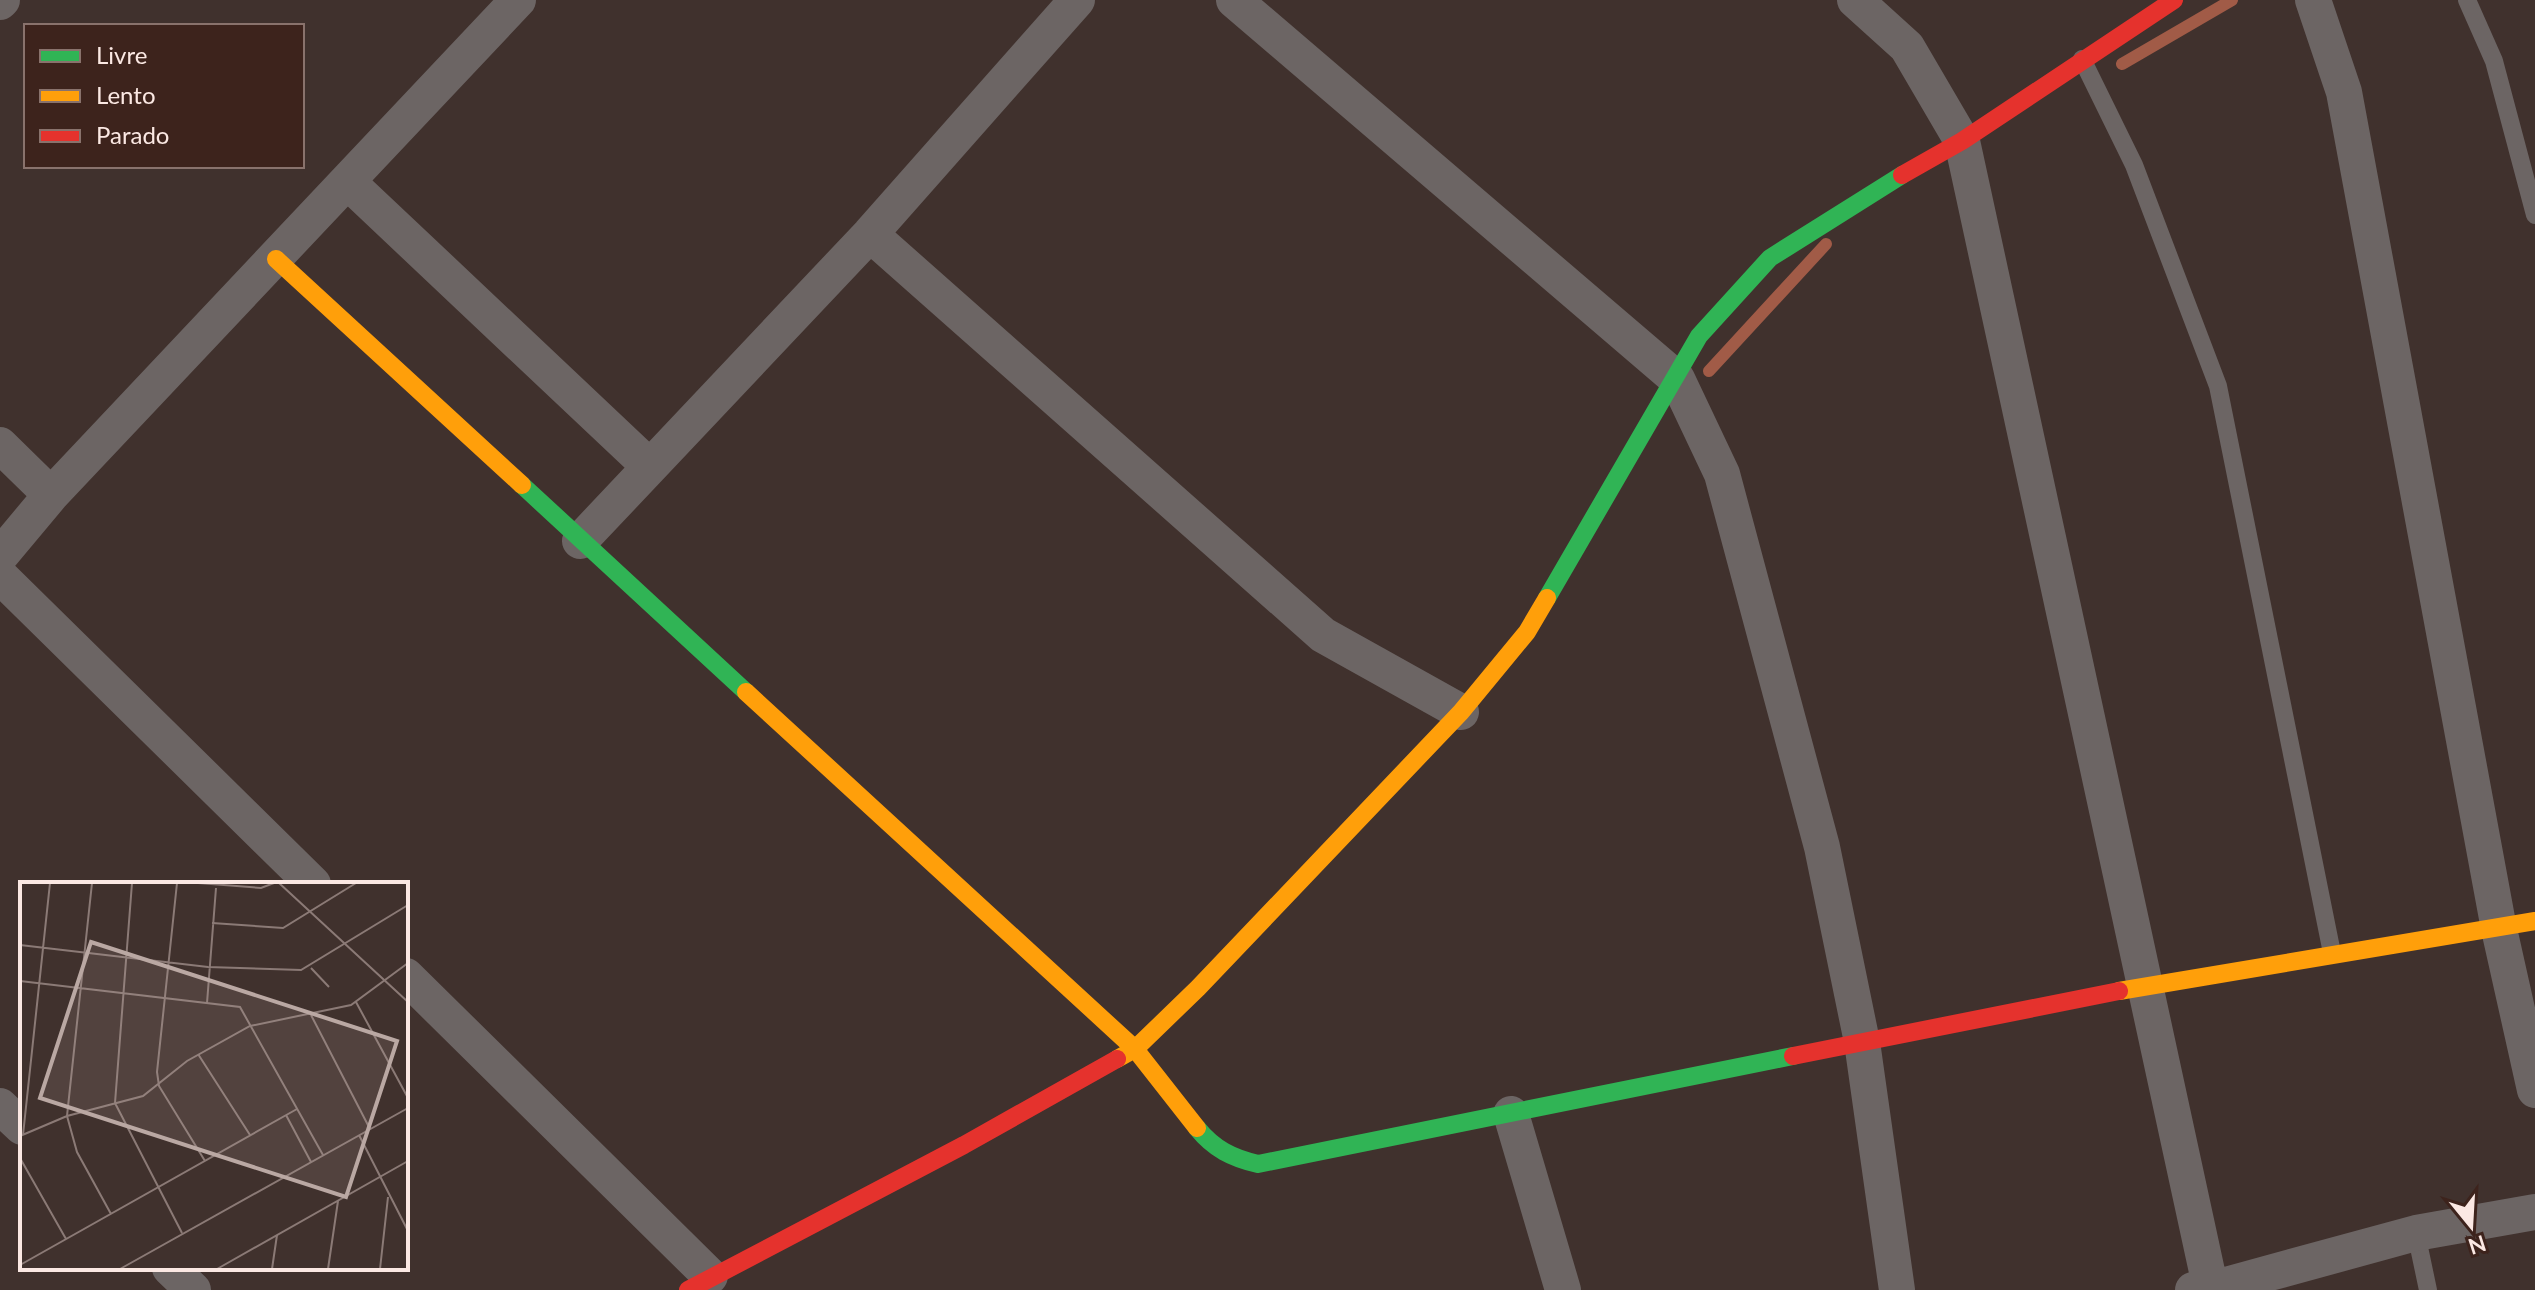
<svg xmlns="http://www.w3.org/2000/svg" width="2535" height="1290" font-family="Lato,sans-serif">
  <rect width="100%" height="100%" fill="#40312d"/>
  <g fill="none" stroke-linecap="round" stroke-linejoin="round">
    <!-- stream -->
    <path stroke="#a15b47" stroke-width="12" d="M2122 64 2232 0
      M1709 371 1826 244"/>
    <!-- lane -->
    <path stroke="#6c6564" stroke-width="18" d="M2467 0 2494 61 2535 215
      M2082 59 2134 165 2218 386 2332 953
      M2416 1233 2428 1290"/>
    <!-- street -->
    <path stroke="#6c6564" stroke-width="36" d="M1234 0 1677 379 1722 474 1822 847 1862 1042 1897 1290
      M1855 0 1907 47 1962 141 2211 1290
      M2313 0 2344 92 2499 929 2535 1090
      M0 2 2 0
      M348 182 650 467
      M870 234 1323 635 1461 712
      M0 445 51 495
      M580 541 870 234 1077 0
      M0 556 51 495 518 0
      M0 576 313 884
      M406 976 710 1276
      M0 1106 22 1127
      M1511 1114 1563 1290
      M170 1268 193 1290
      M2193 1290 2211 1289 2416 1233 2535 1212"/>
    <!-- fast -->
    <path stroke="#30b455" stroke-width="18" d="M522 485 746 692
      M1547 598 1699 336 1770 258 1902 175
      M1197 1128C1214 1149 1232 1158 1258 1164L1793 1056"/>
    <!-- slow -->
    <path stroke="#ff9f0a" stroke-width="18" d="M276 259 522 485
      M746 692 1135 1049 1197 1128
      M2119 991 2535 921
      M1117 1059 1135 1049 1198 988 1461 712 1527 632 1547 598"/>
    <!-- jam -->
    <path stroke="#e5322d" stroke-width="18" d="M1902 175 1962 141 2174 0
      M1793 1056 2119 991
      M688 1290 964 1145 1117 1059"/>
  </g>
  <!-- overview -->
  <g transform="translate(20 882)">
    <rect width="388" height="388" fill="#40312d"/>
    <path fill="none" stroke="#8b7a76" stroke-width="2" d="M72 1 47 234 57 270 91 332M112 1 95 221 162 351M157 1 137 190 139 204 185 279M178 1 241 6 254 1M259 1 388 120M192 41 263 46 336 1M0 63 188 85 281 88 388 23M291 86 309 105M0 99 220 125 303 273M336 120 388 216M187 121 196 6M291 133 350 247M178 172 230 253M266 233 291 280M3 253 30 1M339 253 388 349M0 254 47 234 123 214 167 179 230 144 331 123 388 81M0 276 46 357M0 383 277 227M100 387 388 226M197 387 388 279M252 387 257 353M308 387 318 319M360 387 368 315"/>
    <path fill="#baa8a3" fill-opacity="0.15" stroke="#baa8a3" stroke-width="4" d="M71 60 377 159 326 315 20 216Z"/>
    <rect width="388" height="388" fill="none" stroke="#fbe8e3" stroke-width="4"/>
  </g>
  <!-- legend -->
  <rect x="24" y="24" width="280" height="144" fill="#3d231c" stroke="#89726c" stroke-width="2"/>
  <rect x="40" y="50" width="40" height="12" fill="#30b455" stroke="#89726c" stroke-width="2"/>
  <text x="96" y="64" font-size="24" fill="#fbe8e3">Livre</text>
  <rect x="40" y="90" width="40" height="12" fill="#ff9f0a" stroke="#89726c" stroke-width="2"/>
  <text x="96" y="104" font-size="24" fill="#fbe8e3">Lento</text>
  <rect x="40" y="130" width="40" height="12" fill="#e5322d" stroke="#89726c" stroke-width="2"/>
  <text x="96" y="144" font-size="24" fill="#fbe8e3">Parado</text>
  <!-- north arrow -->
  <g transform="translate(2471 1226) rotate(162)" stroke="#3d231c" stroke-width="6" paint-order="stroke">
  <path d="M0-6L14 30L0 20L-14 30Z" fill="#fbe8e3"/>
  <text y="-12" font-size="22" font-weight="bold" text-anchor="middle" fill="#fbe8e3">N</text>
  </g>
</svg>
